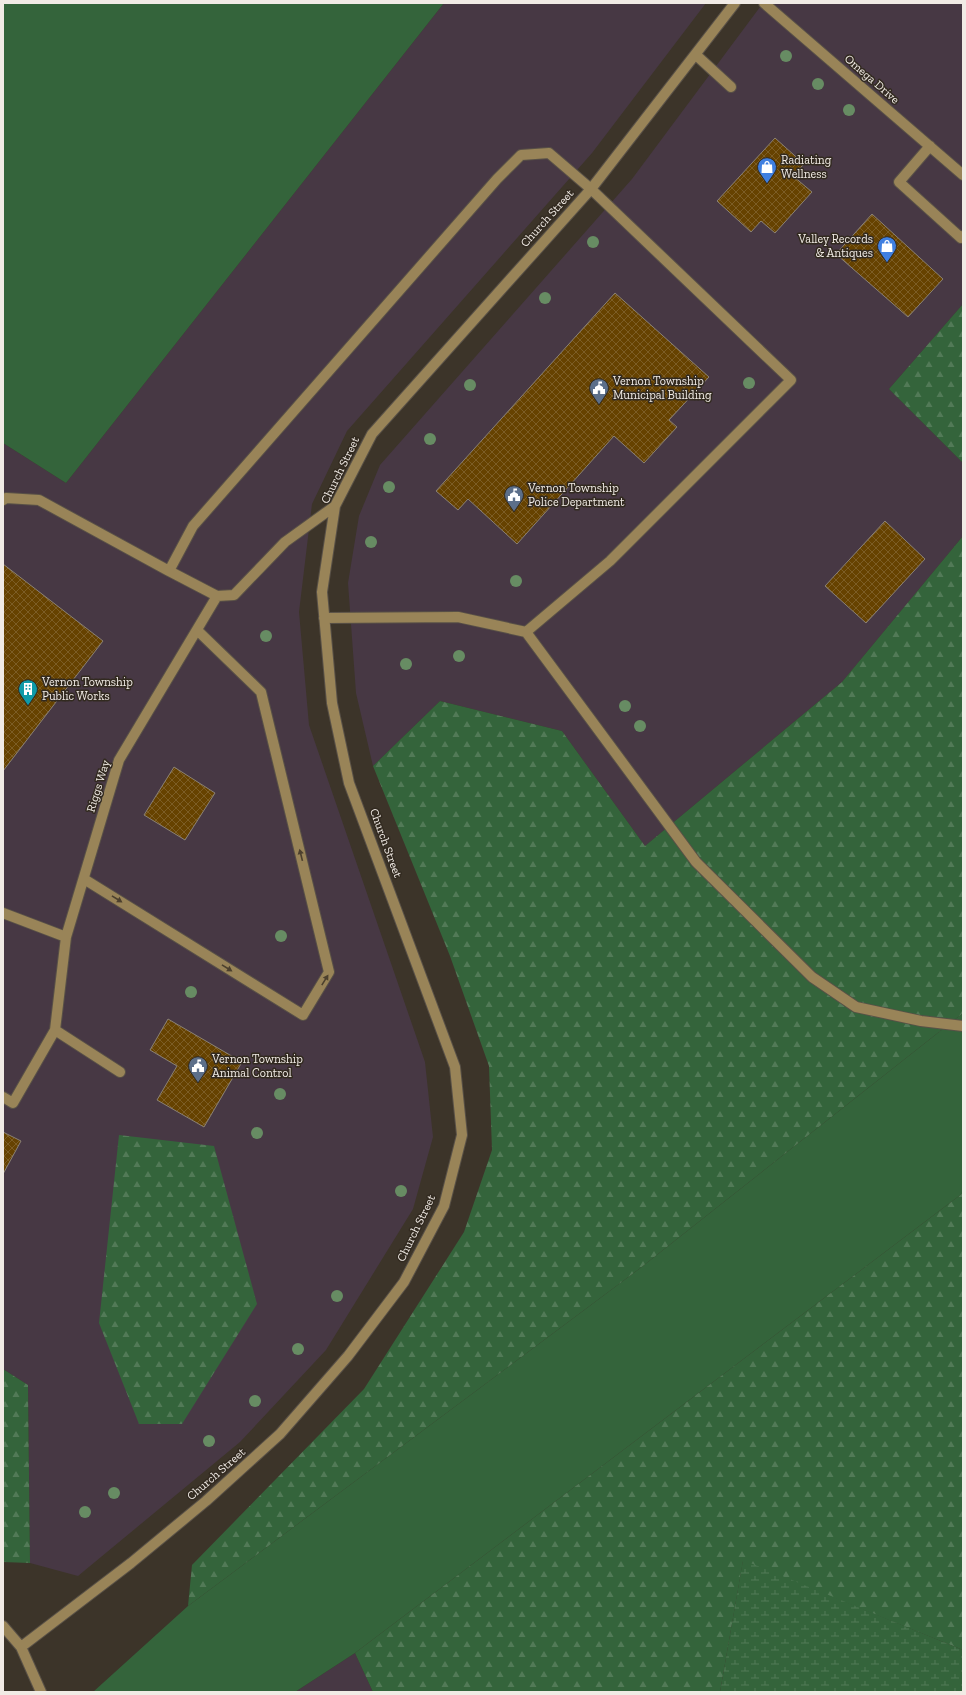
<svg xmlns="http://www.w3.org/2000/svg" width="966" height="1695" font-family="'Zilla Slab',serif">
  <defs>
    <pattern id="forest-firs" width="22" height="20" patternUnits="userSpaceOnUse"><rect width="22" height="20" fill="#34643b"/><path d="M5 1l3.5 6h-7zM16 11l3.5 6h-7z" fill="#527a57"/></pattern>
    <pattern id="wetland-marsh" width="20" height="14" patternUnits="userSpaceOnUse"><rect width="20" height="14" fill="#34643b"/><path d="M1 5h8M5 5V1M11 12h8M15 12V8" fill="none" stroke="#527a57"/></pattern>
    <pattern id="building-cross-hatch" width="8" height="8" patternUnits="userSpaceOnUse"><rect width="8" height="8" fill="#664200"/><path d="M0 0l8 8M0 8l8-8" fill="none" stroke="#7c5d25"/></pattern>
  </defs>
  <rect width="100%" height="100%" fill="#3c3429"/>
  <!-- commercial -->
  <path fill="#473844" d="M444 3H706L592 153 347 431 312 504 299 612 309 725 425 1062 433 1137 413 1209 326 1350 240 1442 78 1576 30 1563 28 1385 3 1369V443L66 483Z
    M763 3H963V304L889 389 963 463V536L842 682 645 846 562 731 440 701 373 766 356 693 348 583 359 516 380 465 632 179Z
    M355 1653 373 1692H295Z"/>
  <!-- green -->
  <path fill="#34643b" d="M3 3H444L66 483 3 443Z
    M963 1013V1193L355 1653 295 1692H93L188 1606 639 1269Z"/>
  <!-- forest -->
  <path fill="url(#forest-firs)" d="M963 304V463L889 389Z
    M963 536V1013L639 1269 188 1606 192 1565 364 1389 464 1232 492 1150 489 1066 450 956 373 766 440 701 562 731 645 846 842 682Z
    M119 1135 214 1146 257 1304 182 1424H139L99 1323Z
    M963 1193V1650L743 1561 720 1692H373L355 1653Z
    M3 1369 28 1385 30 1563 3 1562Z"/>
  <!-- wetland -->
  <path fill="url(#wetland-marsh)" d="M743 1560 963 1650V1692H720Z"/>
  <!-- building -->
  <path fill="url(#building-cross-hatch)" stroke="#8a8175" d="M775 138 804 164 793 176 812 192 775 233 761 221 751 232 717 201Z
    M872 214 943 279 908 317 836 254Z
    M615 293 709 377 669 420 677 427 644 463 614 436 517 544 468 499 458 510 436 491Z
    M885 521 925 559 866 623 825 586Z
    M3 564 103 641 3 771Z
    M174 767 215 793 185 840 144 815Z
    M168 1019 242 1062 204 1127 157 1100 177 1066 150 1050Z
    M3 1132 21 1141 3 1174Z"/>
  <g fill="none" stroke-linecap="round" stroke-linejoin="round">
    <defs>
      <path id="minor" d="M764 3 963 175
        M696 55 731 87
        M930 146 899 182 961 238 963 236
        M3 500 6 498 39 500 169 571
        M335 506 285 542 234 595 217 596 169 571 193 526 497 179 521 155 549 153 591 189 791 380 610 561 526 632
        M324 618 458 617 526 632 696 862 812 977 856 1007 921 1021 963 1026
        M84 879 303 1015 329 972 261 692 197 630
        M3 913 66 937
        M120 1072 55 1030 66 937 119 760 217 596
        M3 1097 13 1103 55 1030
        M3 1626 21 1647 41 1692
        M21 1647 131 1563 206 1501 280 1434 348 1356 404 1282 444 1206 462 1135 455 1067 349 783 332 703 322 592 335 506 372 434 591 189 735 3"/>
    </defs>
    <!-- minor casing -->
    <use href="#minor" stroke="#595147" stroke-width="12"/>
    <!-- minor -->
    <use href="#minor" stroke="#998458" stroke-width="10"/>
  </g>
  <!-- trees -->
  <g fill="#678c63">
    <circle cx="786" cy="56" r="6"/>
    <circle cx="818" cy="84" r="6"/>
    <circle cx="849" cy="110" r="6"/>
    <circle cx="593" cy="242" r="6"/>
    <circle cx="545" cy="298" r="6"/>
    <circle cx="749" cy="383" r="6"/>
    <circle cx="470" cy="385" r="6"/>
    <circle cx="430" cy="439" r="6"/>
    <circle cx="389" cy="487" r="6"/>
    <circle cx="371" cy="542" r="6"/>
    <circle cx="516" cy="581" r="6"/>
    <circle cx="266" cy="636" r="6"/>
    <circle cx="459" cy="656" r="6"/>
    <circle cx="406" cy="664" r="6"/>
    <circle cx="625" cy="706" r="6"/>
    <circle cx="640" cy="726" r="6"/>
    <circle cx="281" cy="936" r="6"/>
    <circle cx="191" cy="992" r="6"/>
    <circle cx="280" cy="1094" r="6"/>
    <circle cx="257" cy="1133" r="6"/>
    <circle cx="401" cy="1191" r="6"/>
    <circle cx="337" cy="1296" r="6"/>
    <circle cx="298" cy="1349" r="6"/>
    <circle cx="255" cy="1401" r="6"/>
    <circle cx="209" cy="1441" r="6"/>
    <circle cx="114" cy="1493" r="6"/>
    <circle cx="85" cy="1512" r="6"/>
  </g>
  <!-- one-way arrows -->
  <defs><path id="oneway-solid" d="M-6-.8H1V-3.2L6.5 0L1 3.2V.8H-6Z"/></defs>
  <g fill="#4c402e">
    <use href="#oneway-solid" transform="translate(301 855) rotate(-104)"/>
    <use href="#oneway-solid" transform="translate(117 899) rotate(32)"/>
    <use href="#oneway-solid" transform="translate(227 968) rotate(32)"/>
    <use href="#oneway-solid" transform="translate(325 980) rotate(-58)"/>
  </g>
  <!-- icons -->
  <defs>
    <symbol id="shop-pin" viewBox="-11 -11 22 30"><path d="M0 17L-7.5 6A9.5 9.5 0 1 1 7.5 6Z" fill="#3f7fe0" stroke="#322a20"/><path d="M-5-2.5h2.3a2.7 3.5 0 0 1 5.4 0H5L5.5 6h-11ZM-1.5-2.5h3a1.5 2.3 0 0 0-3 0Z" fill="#fff"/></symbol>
    <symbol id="civic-pin" viewBox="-11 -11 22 30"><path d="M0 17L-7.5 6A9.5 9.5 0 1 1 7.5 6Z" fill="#5c6f8a" stroke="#322a20"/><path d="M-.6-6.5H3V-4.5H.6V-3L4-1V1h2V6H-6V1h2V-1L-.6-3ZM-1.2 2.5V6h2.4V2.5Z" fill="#fff"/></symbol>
    <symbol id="building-pin" viewBox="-11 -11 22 30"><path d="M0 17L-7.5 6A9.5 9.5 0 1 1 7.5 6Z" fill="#0f9aa8" stroke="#322a20"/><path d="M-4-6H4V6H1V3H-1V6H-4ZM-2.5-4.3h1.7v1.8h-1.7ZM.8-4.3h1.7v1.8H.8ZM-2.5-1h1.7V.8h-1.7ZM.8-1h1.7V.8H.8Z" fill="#fff"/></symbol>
  </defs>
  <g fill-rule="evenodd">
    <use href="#shop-pin" x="756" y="156" width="22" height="30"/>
    <use href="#shop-pin" x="876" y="235" width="22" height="30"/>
    <use href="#civic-pin" x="588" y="377" width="22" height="30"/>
    <use href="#civic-pin" x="503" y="484" width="22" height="30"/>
    <use href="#building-pin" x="17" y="678" width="22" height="30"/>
    <use href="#civic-pin" x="187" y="1055" width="22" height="30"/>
  </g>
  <g text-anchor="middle" stroke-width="3" stroke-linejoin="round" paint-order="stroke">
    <!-- street labels -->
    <g font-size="12" fill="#f1ebe5" stroke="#322a20">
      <text transform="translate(872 79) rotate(41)" y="4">Omega Drive</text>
      <text transform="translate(547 218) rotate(-48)" y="4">Church Street</text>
      <text transform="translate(340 470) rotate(-64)" y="4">Church Street</text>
      <text transform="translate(98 786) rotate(-73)" y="4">Riggs Way</text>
      <text transform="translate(386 843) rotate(70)" y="4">Church Street</text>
      <text transform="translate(416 1228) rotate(-64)" y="4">Church Street</text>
      <text transform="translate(216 1474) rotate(-41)" y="4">Church Street</text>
    </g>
    <!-- poi labels -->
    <g font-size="12" fill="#f1ebe5" stroke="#322a20" text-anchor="start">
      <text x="781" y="164">Radiating<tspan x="781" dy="14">Wellness</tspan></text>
      <text x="873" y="243" text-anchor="end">Valley Records<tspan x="873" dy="14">&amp; Antiques</tspan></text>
      <text x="613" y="385">Vernon Township<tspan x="613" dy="14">Municipal Building</tspan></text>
      <text x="528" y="492">Vernon Township<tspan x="528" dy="14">Police Department</tspan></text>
      <text x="42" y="686">Vernon Township<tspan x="42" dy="14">Public Works</tspan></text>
      <text x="212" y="1063">Vernon Township<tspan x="212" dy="14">Animal Control</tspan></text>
    </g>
  </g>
  <!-- border -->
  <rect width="966" height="1695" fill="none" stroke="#f1ebe5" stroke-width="8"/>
</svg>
